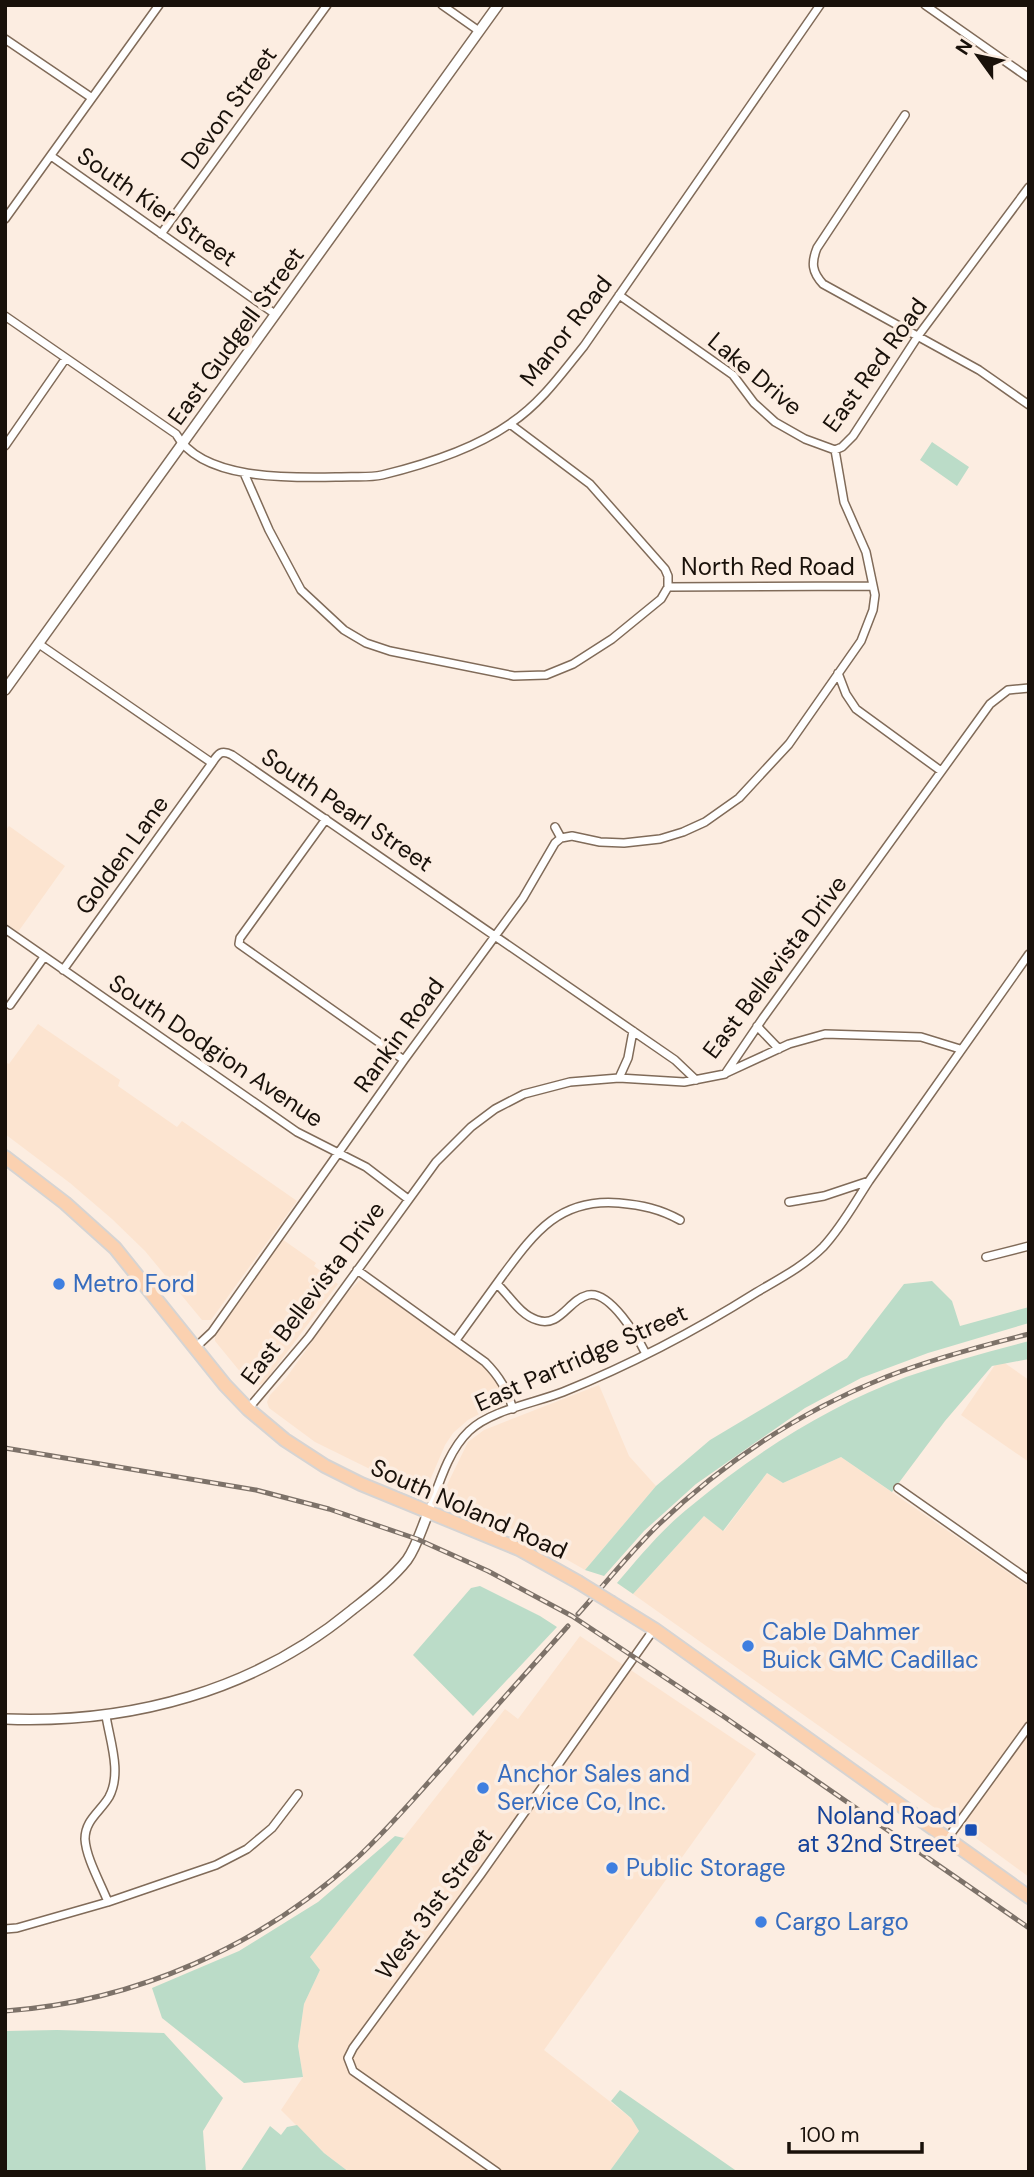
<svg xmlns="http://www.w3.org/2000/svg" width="1034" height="2177" font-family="'DM Sans',sans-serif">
  <rect width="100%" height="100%" fill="#fcede1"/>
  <!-- built -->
  <path fill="#fce4d0" d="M9 826 65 866 18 932 5 923V831Z
    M38 1024 120 1080 118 1086 177 1127 182 1121 297 1201 211 1320H202L145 1251 112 1219 70 1183 5 1134V1062L9 1064Z
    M282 1239 316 1263 314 1266 338 1284 264 1383 257 1386 251 1385 215 1341V1337Z
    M360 1280 366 1281 481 1365 494 1376 504 1393 505 1402 501 1407 487 1410 468 1420 453 1433 445 1445 431 1478 427 1485 421 1488 380 1474 315 1442 269 1408 267 1402 270 1395 286 1378 346 1294Z
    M999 1359 1029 1380V1462L961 1415Z
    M599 1385 629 1456 656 1486 585 1570 519 1532 453 1503 447 1497 444 1491 468 1442 484 1430Z
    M841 1457 1029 1587V1877L939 1811 633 1594 704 1516 724 1531 767 1473 783 1483Z
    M580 1636 756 1754 544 2050 631 2118 639 2131 609 2172H349L324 2153 281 2110 303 2077 298 2046 304 2004 320 1970 310 1957 505 1709 518 1719Z"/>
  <!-- green -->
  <path fill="#bbdcc8" d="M932 442 969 467 957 486 920 460Z
    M932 1281 952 1301 960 1326 1029 1307V1323L928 1353 861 1378 805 1408 696 1484 644 1531 604 1576 585 1570 656 1486 710 1440 847 1358 904 1284Z
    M1029 1341V1359L992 1366 945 1421 892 1492 841 1457 783 1483 767 1473 723 1531 704 1516 633 1594 617 1583C640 1556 663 1528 691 1506 755 1453 828 1406 906 1377 946 1363 988 1352 1029 1341Z
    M480 1586 540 1616 557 1627 473 1716 413 1655 471 1588Z
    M395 1836 404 1838 310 1957 320 1970 304 2004 298 2046 303 2077 244 2083 162 2018 152 1988 239 1951 318 1902Z
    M57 2030 164 2033 223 2098 203 2131 206 2172H5V2031Z
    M620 2090 738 2172H609L639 2131 631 2118 611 2101Z
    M297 2125 324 2153 349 2172H240L270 2126 281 2135 287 2127Z"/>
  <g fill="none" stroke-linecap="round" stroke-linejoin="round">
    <defs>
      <path id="minor" d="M442 5 479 31
        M925 5 1029 78
        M5 39 92 98
        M905 115 817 248C811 263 812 272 823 284L979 370 1029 405
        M51 156 275 314
        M5 219 159 5
        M161 234 327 5
        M619 295 733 375 754 403 775 422 805 439 835 450
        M5 316 176 434C202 481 292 478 339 477 353 476 369 478 382 475 423 465 476 448 511 423 541 403 562 373 584 346L820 5
        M510 424 590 484 665 569 668 576V587
        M5 446 66 358
        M835 450 842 447 853 436 918 336 1029 187
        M244 473 269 530 301 590 344 630 366 643 390 651 514 676 546 675 573 664 612 639 661 599 668 587 873 586
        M39 644 212 763
        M838 673 846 694 856 709 941 771
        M326 819 240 938 239 944 404 1060
        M555 827 561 838
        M5 929 297 1132 366 1167 408 1199
        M63 970 212 763C218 754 221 749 232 755L675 1060 696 1080
        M10 1005 44 957
        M757 1026 779 1049
        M726 1073 789 1044 825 1034 921 1037 960 1049
        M619 1078 628 1058 633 1031
        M789 1202 824 1196 869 1181 1029 954
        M986 1257 1029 1246
        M357 1270 485 1362C500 1377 507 1390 513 1409
        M497 1284C509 1295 520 1315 537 1320 560 1328 568 1300 588 1295 610 1290 638 1338 646 1354
        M456 1340C472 1318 488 1296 503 1275 535 1232 560 1198 619 1203 642 1205 660 1209 680 1220
        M195 1348 212 1332 404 1060 523 898 555 843 561 838 572 836 600 842 624 843 660 839 683 832 705 822 739 798 789 744 861 641 873 610 875 595 866 552 844 502 835 450
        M248 1409 309 1337 436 1162 471 1127 495 1109 524 1094 570 1082 619 1078 684 1082 725 1074 763 1018 990 704 1008 690 1029 688
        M898 1488 1029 1580
        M429 1511C439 1484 448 1451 469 1431 491 1410 535 1403 563 1392 630 1365 695 1331 757 1292 779 1279 804 1266 823 1247 841 1228 854 1204 869 1181
        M106 1716C110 1741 122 1773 109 1797 100 1812 85 1820 85 1839 86 1858 101 1884 108 1902
        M947 1839 1029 1726
        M5 1929 17 1928 108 1902 216 1865 247 1849 272 1828 298 1794
        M497 2172 353 2071 348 2058 353 2048 481 1874 654 1629"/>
      <path id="tertiary" d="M5 690 498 5
        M5 1719C131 1724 254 1691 352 1610 371 1595 392 1579 407 1560 417 1546 422 1527 429 1511"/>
      <path id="primary" d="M5 1157 65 1203 115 1248 225 1385 248 1409 285 1440 325 1466 361 1484 519 1549 578 1582
        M612 1603 654 1629 1029 1897"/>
    </defs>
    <!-- minor casing -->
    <use href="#minor" stroke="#806b59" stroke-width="10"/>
    <!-- tertiary casing -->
    <use href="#tertiary" stroke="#806b59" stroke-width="12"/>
    <!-- primary casing -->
    <use href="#primary" stroke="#d6d4d3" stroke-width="16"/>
    <!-- minor -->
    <use href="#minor" stroke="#fff" stroke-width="7"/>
    <!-- tertiary -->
    <use href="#tertiary" stroke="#fff" stroke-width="9"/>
    <!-- primary -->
    <use href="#primary" stroke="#fbd1b0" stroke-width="12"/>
    <defs>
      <path id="rail" d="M5 1448 256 1490 329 1509 417 1539 488 1571 572 1616 723 1716 1029 1928
        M578 1614C604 1585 628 1555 656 1527 722 1463 801 1411 886 1377 932 1359 981 1346 1029 1334
        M5 2011C135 2002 263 1945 358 1857 389 1828 416 1796 445 1764 486 1718 527 1672 568 1626"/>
    </defs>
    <!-- rail casing -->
    <use href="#rail" stroke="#7d7269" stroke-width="5"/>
    <!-- rail -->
    <use href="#rail" stroke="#fcede1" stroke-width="2.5" stroke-dasharray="8" stroke-linecap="butt"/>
    <defs>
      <path id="primary-bridge" d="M578 1582 612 1603"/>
    </defs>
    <!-- primary-bridge casing -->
    <use href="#primary-bridge" stroke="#d6d4d3" stroke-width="16" stroke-linecap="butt"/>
    <!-- primary-bridge -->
    <use href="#primary-bridge" stroke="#fbd1b0" stroke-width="12"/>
  </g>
  <!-- markers -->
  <g fill="#3f7fe0" stroke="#fcede1" stroke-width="2.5">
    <circle cx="59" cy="1284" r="7"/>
    <circle cx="748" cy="1646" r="7"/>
    <circle cx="483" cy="1788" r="7"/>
    <circle cx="612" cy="1868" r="7"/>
    <circle cx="761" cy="1922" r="7"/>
  </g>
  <rect fill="#1a4fb4" stroke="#fcede1" stroke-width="2.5" x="964" y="1823" width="14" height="14" rx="3.5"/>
  <g text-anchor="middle" stroke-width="7" stroke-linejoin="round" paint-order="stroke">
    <!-- street labels -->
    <g font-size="24" fill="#19110a" stroke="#fcede1">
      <text transform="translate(229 108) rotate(-54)" y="8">Devon Street</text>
      <text transform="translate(157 207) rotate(35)" y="8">South Kier Street</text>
      <text transform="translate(566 331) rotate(-52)" y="8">Manor Road</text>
      <text transform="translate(236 336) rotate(-54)" y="8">East Gudgell Street</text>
      <text transform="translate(875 365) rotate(-54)" y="8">East Red Road</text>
      <text transform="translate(755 374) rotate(40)" y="8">Lake Drive</text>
      <text x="768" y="575">North Red Road</text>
      <text transform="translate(347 810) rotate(34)" y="8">South Pearl Street</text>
      <text transform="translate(122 855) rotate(-54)" y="8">Golden Lane</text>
      <text transform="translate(775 967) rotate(-53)" y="8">East Bellevista Drive</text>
      <text transform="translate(399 1035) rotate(-54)" y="8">Rankin Road</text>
      <text transform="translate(216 1051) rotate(34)" y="8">South Dodgion Avenue</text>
      <text transform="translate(313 1293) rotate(-53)" y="8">East Bellevista Drive</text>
      <text transform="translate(581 1358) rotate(-24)" y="8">East Partridge Street</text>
      <text transform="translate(469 1509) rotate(24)" y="8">South Noland Road</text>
      <text transform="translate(434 1904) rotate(-54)" y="8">West 31st Street</text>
    </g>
    <!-- shop labels -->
    <g font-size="24" fill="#366cbe" stroke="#fcede1" text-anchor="start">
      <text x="73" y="1292">Metro Ford</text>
      <text x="762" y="1640">Cable Dahmer<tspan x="762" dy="28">Buick GMC Cadillac</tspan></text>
      <text x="497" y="1782">Anchor Sales and<tspan x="497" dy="28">Service Co, Inc.</tspan></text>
      <text x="626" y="1876">Public Storage</text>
      <text x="775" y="1930">Cargo Largo</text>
    </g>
    <!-- transit labels -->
    <g font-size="24" fill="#164399" stroke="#fcede1" text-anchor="end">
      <text x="957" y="1824">Noland Road<tspan x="957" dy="28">at 32nd Street</tspan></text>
    </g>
  </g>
  <!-- border -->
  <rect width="1034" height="2177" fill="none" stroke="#19110a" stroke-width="14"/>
  <!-- north arrow -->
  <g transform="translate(978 56) rotate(303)" stroke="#fcede1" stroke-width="5" paint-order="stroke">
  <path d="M0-5L12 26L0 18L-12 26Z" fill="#19110a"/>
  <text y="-10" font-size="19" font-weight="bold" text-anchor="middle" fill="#19110a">N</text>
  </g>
  <!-- scale -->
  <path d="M789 2142v10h133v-10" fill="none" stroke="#19110a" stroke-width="3.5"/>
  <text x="800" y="2142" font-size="21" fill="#19110a" stroke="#fcede1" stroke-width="5" paint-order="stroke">100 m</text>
</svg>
